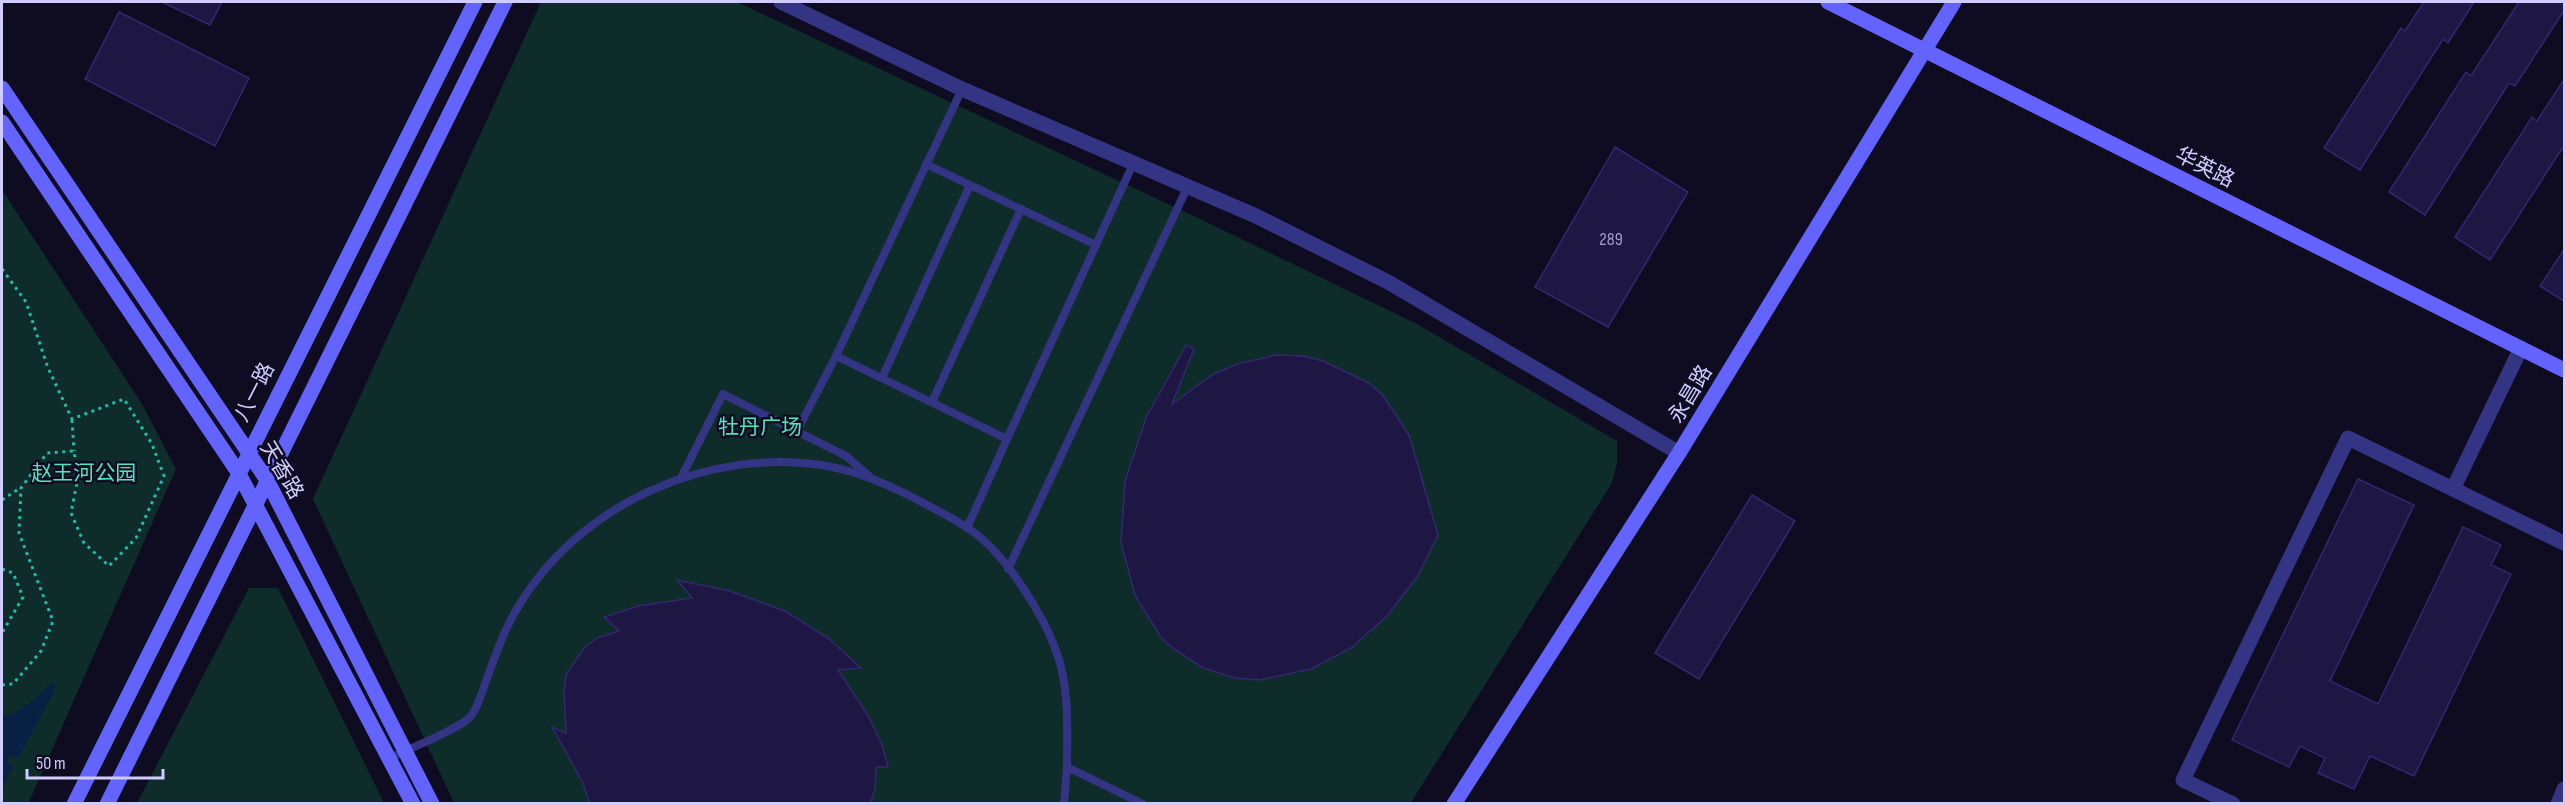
<svg xmlns="http://www.w3.org/2000/svg" width="2566" height="805" font-family="'Sofia Sans Condensed','Noto Sans SC',sans-serif">
  <rect width="100%" height="100%" fill="#0f0c22"/>
  <!-- green -->
  <path fill="#0e2c2a" d="M541 2H737L1200 219 1417 324 1617 441V463L1612 483 1410 804 454 803 313 499Z
    M2 190 142 404 176 469 28 804 2 803Z
    M249 588H278L384 803H137Z"/>
  <!-- water -->
  <path fill="#082044" d="M53 683 56 687 52 696 18 758 11 755 7 763 13 766 2 787V716C24 713 35 696 53 683Z"/>
  <!-- building -->
  <path fill="#1e1744" stroke="#342771" stroke-width="1.5" d="M162 2H222L210 25Z
    M2424 2H2474L2448 43 2443 39 2360 170 2324 148 2401 28 2405 31Z
    M2519 2H2565V9L2515 86 2509 83 2425 215 2389 192 2466 72 2471 76Z
    M119 12 249 78 215 146 85 79Z
    M2565 78V144L2490 260 2455 237 2532 117 2537 121Z
    M1615 147 1688 192 1608 327 1535 287Z
    M2565 248V302L2540 286Z
    M1186 345 1194 349 1172 404 1212 375 1237 364 1276 355 1304 356 1323 361 1367 382 1382 394 1409 435 1438 535 1417 577 1387 616 1351 648 1311 669 1259 680 1235 678 1203 668 1171 647 1160 636 1135 595 1121 543 1125 481 1146 418Z
    M2358 479 2414 505 2330 681 2378 704 2463 527 2501 545 2491 565 2511 574 2414 776 2370 756 2354 789 2318 773 2325 758 2300 746 2289 767 2232 740Z
    M1752 495 1795 521 1699 679 1655 653Z
    M677 580 730 591 785 611 828 638 861 668 838 670 869 717 882 745 888 767H876L875 788 870 804H590L583 783 552 727 566 733 564 693 566 675 584 648 597 638 619 631 604 617 638 606 692 598Z"/>
  <g fill="none" stroke-linecap="round" stroke-linejoin="round">
    <!-- path -->
    <path stroke="#26b9ac" stroke-width="3" stroke-dasharray="3 4.5" stroke-linecap="butt" d="M2 269 26 302 48 368 72 419 124 399 152 444 164 476 136 538 109 566 84 543 71 513 78 477 74 451 47 453 21 488 19 533 53 621 41 651 13 684 2 685
      M72 420 74 451
      M2 500 20 488
      M2 569 13 573 23 597 2 633"/>
    <!-- service -->
    <path stroke="#343484" stroke-width="8" d="M962 89 836 356 1007 439 1133 164
      M926 164 1096 245
      M882 378 970 185
      M932 402 1021 209
      M797 431 836 356
      M681 478 723 394 846 456 870 477
      M967 528 1007 439
      M1008 569 1187 188
      M390 758C408 749 458 730 470 717 478 708 482 692 486 681 495 657 504 629 518 607 579 504 709 446 827 466 867 473 906 493 942 513 953 519 966 526 976 534 1010 560 1051 626 1061 667 1069 700 1067 733 1067 767
      M1064 804 1067 767 1143 804"/>
    <!-- minor -->
    <path stroke="#343484" stroke-width="15" d="M2453 489 2521 348
      M2233 804 2183 780 2348 438 2564 543
      M2558 804 2564 789"/>
    <!-- tertiary -->
    <path stroke="#343484" stroke-width="15" d="M781 2 962 89 1256 216 1388 282 1679 453"/>
    <!-- secondary -->
    <path stroke="#6364ff" stroke-width="15" d="M1828 2 2564 370
      M2 88 267 480 432 804
      M2 122 238 472 413 804
      M74 804 475 2
      M107 804 505 2
      M1454 804 1679 453 1954 2"/>
  </g>
  <g text-anchor="middle" stroke-width="5" stroke-linejoin="round" paint-order="stroke">
    <!-- number labels -->
    <g font-size="18" fill="#a49fd0">
      <text x="1611" y="245">289</text>
    </g>
    <!-- street labels -->
    <g font-size="21" fill="#d1ccff" stroke="#0f0c22">
      <text transform="translate(2205 167) rotate(27)" y="7">华英路</text>
      <text transform="translate(254 392) rotate(-63)" y="7">八一路</text>
      <text transform="translate(1690 394) rotate(-59)" y="7">永昌路</text>
      <text transform="translate(282 470) rotate(59)" y="7">天香路</text>
    </g>
    <!-- park labels -->
    <g font-size="21" fill="#51e6bc" stroke="#0f0c22">
      <text x="760" y="434">牡丹广场</text>
      <text x="84" y="480">赵王河公园</text>
    </g>
  </g>
  <!-- border -->
  <rect width="2566" height="805" fill="none" stroke="#d1ccff" stroke-width="6"/>
  <!-- scale -->
  <path d="M27 769v9h136v-9" fill="none" stroke="#d1ccff" stroke-width="3"/>
  <text x="36" y="769" font-size="18" fill="#d1ccff" stroke="#0f0c22" stroke-width="4.5" paint-order="stroke">50 m</text>
</svg>
